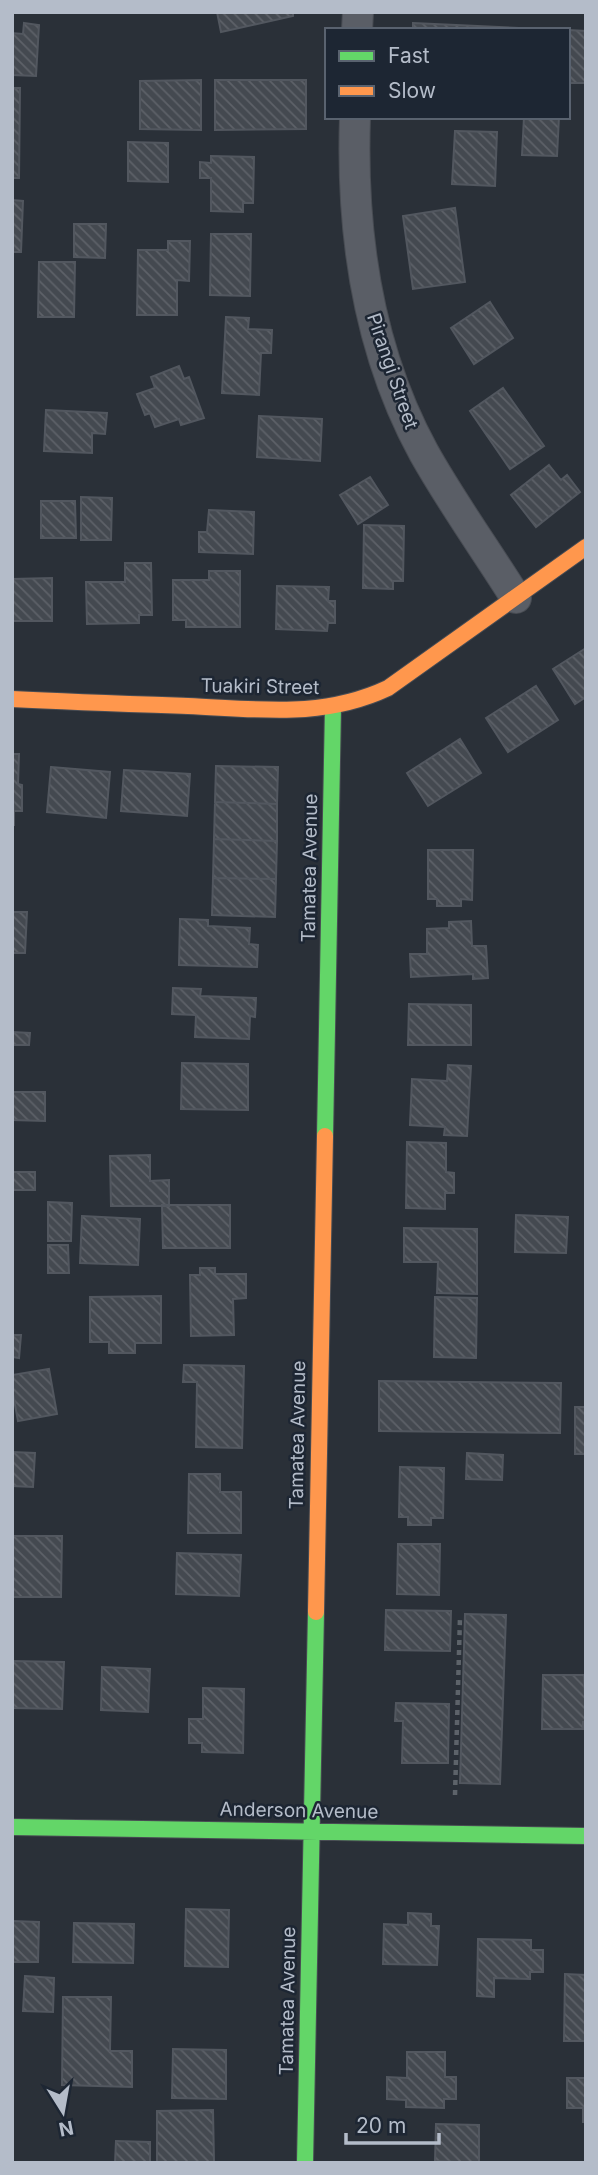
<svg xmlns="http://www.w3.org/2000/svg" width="598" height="2175" font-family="Inter,sans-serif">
  <defs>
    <pattern id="building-back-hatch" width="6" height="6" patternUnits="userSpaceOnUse" patternTransform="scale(1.75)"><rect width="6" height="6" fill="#444950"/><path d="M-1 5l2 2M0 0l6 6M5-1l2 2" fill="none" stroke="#5d6168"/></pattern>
  </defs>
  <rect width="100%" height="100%" fill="#2a3038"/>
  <!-- building -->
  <path fill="url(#building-back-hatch)" stroke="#52575f" stroke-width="2" d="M217 12H293V16L221 32Z
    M24 23 39 25 36 76 12 75V33L23 34Z
    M413 23 563 30H413Z
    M568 30 586 31V83H568Z
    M201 80V130L140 129V81Z
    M215 80H306V129L215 130Z
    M12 88H20L19 178H12Z
    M524 117H559L557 156 522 155Z
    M455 131 497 132 495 186 452 184Z
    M128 142 168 143V182L128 181Z
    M211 156 254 157 253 203H243V212L211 211V178H200V162L211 163Z
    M12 200 23 201 21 252H12Z
    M455 208 465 282 413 289 403 216Z
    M74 224H106L105 258 74 257Z
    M211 234H251L250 296 210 295Z
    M168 241H190L189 281 177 280V315H137L138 250H168Z
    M39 262H75L74 317H38Z
    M490 302 513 338 474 364 451 328Z
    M226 317 249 318 248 329 272 330 271 353H261L259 395 222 393Z
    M179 366 184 379 189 377 204 418 181 425 179 419 155 427 150 413 145 415 137 394 155 388 151 377Z
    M503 388 544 446 510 469 470 411Z
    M46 410 107 413 105 434 92 433V453L44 451Z
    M259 416 322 419 320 461 257 457Z
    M549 465 561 480 567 475 580 492 536 527 511 495Z
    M370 477 388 505 358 524 340 495Z
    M81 497 112 498 111 540H81Z
    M41 501H75L76 538H41Z
    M209 510 254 512 253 554 199 552V532H207Z
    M364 525 404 526 403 581H393V589L363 588Z
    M125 563H151L152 615H139V623L87 624 86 582H125Z
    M209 571H240V627H186V620H173V580H209Z
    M52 578V621H12V579Z
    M277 586 329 587 328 601H335V623H328L327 631 276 629Z
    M586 648V697L575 704 553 669Z
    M536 686 558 720 508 752 486 718Z
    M460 739 481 773 428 806 407 773Z
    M12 754H19L18 784 22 785V811H14V826Z
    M216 766 278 767 277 804 215 802Z
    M51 767 110 772 106 818 47 812Z
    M124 770 190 774 187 816 121 811Z
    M215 802 277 804V841L214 839Z
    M214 839 277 841 276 879 213 878Z
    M428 850H473L472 900 461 899V906H437V899H428Z
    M213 878 276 879 275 917 212 915Z
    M12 912H27L25 953H12Z
    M180 919 208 920V926L250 928 249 944 258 945 257 967 179 965Z
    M471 921 472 946H486L488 978 473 979V974L411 977 410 954H427V929L449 928V922Z
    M173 988 201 989 200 996 256 998 255 1017 250 1016 249 1039 195 1037 196 1015 172 1014Z
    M409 1004 471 1005V1045H408Z
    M12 1032 30 1033 29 1045H12Z
    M182 1063 248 1064V1110L181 1109Z
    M448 1065 471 1066 467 1136 444 1135 445 1127 410 1125 412 1079 447 1081Z
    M12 1092H45V1121L12 1120Z
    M407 1142 446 1143V1172L454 1173V1193H445V1209L406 1208Z
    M150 1155V1181L169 1180V1206H111L110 1156Z
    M12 1172H35V1190H12Z
    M48 1202 72 1203 71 1241H48Z
    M162 1205H230V1248H163Z
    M516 1215 568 1217 566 1253 515 1252Z
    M82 1216 140 1219 138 1265 80 1263Z
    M404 1228 477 1229V1294L437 1293 438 1262H404Z
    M48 1245H68L69 1273H48Z
    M200 1268H215V1274H246V1298L233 1299 234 1335 191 1336 190 1275H200Z
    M161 1296V1343H135V1353H109V1342H90V1297Z
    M435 1297 477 1298 476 1358 434 1357Z
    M12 1335H21L19 1358 12 1357Z
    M184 1365 244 1366 242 1448 196 1447 197 1382H183Z
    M49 1369 57 1414 18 1421 12 1389V1375Z
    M379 1381 561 1383 560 1433 379 1431Z
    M575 1407H586V1454H575Z
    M12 1452 35 1453 33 1487 12 1486Z
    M467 1453 503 1455 502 1480 466 1479Z
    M400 1467 444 1468 443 1518H431V1525H408V1517H399Z
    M189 1474H220V1492H241V1533H188Z
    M12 1536H62L61 1597H12Z
    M398 1544H440L439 1595 397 1594Z
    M177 1553 241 1555 239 1596 176 1594Z
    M386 1610 451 1611 450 1651 385 1650Z
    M465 1614 506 1615 500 1784 460 1783Z
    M12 1661 64 1662 62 1709 12 1708Z
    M102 1667 150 1669 148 1712 101 1710Z
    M543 1675H584L586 1722H583V1729H542Z
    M203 1688 244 1689 243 1753 202 1752V1743H189V1719H203Z
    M396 1703 449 1704 448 1763H402L403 1721H395Z
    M186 1909 229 1910 228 1967 185 1966Z
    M408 1913 431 1914V1926H439L437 1965 383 1964 384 1924 408 1925Z
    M12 1921 39 1922 38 1962H12Z
    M74 1923 134 1924 133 1963 73 1962Z
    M478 1939 531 1940V1950H543V1972H530V1979L494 1978V1997L477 1996Z
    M565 1974 586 1975V2041H564Z
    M25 1976 54 1978 53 2012 23 2011Z
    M63 1997H111L110 2051H132V2087L62 2085Z
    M173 2049 226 2050V2099L172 2098Z
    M407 2052H445V2077H456V2099H444V2108L406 2107V2100L387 2099V2077L407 2078Z
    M567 2078H586V2122H583V2108H567Z
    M213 2110 214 2162 157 2163V2111Z
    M436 2124 479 2125V2163L435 2161Z
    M116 2141 150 2142V2163H115Z"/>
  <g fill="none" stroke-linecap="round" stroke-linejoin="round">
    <defs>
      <path id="street" d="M357 30 358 12
        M355 117C351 233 368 351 424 453 452 503 486 550 516 598"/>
      <path id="fast" d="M325 1136 333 707
        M12 1827 586 1836
        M305 2163 316 1612"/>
      <path id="slow" d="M12 699C71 702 130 704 188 706 259 709 322 719 388 688L586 547
        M316 1612 325 1136"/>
    </defs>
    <!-- street casing -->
    <use href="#street" stroke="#484c53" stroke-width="32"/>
    <!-- fast casing -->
    <use href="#fast" stroke="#484c53" stroke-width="18"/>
    <!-- slow casing -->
    <use href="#slow" stroke="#484c53" stroke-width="18"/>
    <!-- path -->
    <path stroke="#5d636a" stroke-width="4.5" stroke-dasharray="5 5" stroke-linecap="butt" d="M455 1795 460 1617"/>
    <!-- street -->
    <use href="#street" stroke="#5a5e66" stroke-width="30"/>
    <!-- fast -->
    <use href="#fast" stroke="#63d668" stroke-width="16"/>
    <!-- slow -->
    <use href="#slow" stroke="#ff974d" stroke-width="16"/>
  </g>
  <g text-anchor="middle" stroke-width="5" stroke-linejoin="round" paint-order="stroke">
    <!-- street labels -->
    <g font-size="19" fill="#b4bcc9" stroke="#1d2633">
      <text transform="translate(393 371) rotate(71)" y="7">Pirangi Street</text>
      <text transform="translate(260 686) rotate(1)" y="7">Tuakiri Street</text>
      <text transform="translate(309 868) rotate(-89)" y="7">Tamatea Avenue</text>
      <text transform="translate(297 1435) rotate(-89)" y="7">Tamatea Avenue</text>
      <text transform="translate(299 1810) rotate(1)" y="7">Anderson Avenue</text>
      <text transform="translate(287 2001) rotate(-89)" y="7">Tamatea Avenue</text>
    </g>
  </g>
  <!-- border -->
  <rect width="598" height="2175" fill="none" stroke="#b4bcc9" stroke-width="28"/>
  <!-- legend -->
  <rect x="325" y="28" width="245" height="91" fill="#1d2633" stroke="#59626f" stroke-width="2"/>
  <rect x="339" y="51" width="35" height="10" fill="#63d668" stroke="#59626f" stroke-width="2"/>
  <text x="388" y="63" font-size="21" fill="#b4bcc9">Fast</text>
  <rect x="339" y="86" width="35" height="10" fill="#ff974d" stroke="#59626f" stroke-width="2"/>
  <text x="388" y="98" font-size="21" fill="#b4bcc9">Slow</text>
  <!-- north arrow -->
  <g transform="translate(63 2112) rotate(169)" stroke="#1d2633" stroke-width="5" paint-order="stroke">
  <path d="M0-5L12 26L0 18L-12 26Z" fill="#b4bcc9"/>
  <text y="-10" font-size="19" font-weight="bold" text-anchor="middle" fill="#b4bcc9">N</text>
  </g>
  <!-- scale -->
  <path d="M346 2133v10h93v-10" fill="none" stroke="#b4bcc9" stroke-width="3.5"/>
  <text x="356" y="2133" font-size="21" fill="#b4bcc9" stroke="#1d2633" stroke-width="5" paint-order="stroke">20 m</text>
</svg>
